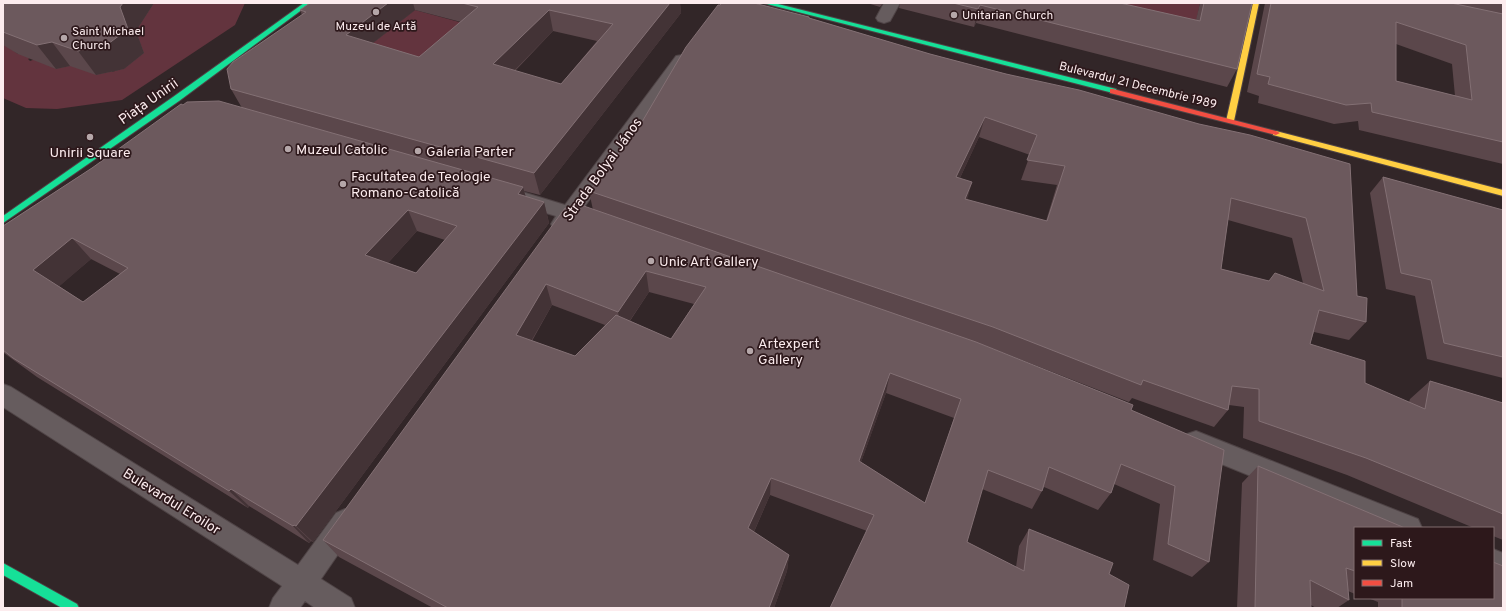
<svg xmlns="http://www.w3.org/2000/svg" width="1506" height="611" font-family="Overpass,sans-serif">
  <rect width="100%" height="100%" fill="#322628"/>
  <!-- green -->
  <path fill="#63343e" d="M137 3H245L235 25 122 100 57 109 26 108 3 98V43L18 54 24 52 32 57 28 59 30 61 38 58 69 63 111 66 112 72 118 70V65L142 49 141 47 133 50Z
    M1068 3H1200L1194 32Z
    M415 10 485 29 427 79 355 57Z"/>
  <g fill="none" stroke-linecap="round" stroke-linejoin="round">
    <defs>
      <path id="street" d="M884 3H900L890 21 884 23 878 21 876 18Z
        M682 55 688 56 690 60 582 210 599 215 602 220 599 225 592 227 574 222C568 230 564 232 554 229L551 224 556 216 509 202 506 197 509 192 516 190 565 205 676 56Z
        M3 384 11 387 298 565 336 513 345 509 354 513 358 522 354 531 321 579 351 598 355 608H315L305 601 300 608H269L273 598 282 586 3 407Z
        M1196 431 1418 519 1422 528H1378L1187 450 1184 442 1187 434Z
        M1493 549 1503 553V579L1493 575Z"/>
      <path id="fast" d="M304 3H311L179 101 3 223V216L173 97Z
        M763 3H774L1116 89 1117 91 1113 93Z
        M3 563 77 604 79 608H62L3 575Z"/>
      <path id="slow" d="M1253 3H1259L1234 121 1230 123 1226 121Z
        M1273 131H1276L1503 190V196L1273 135Z"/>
      <path id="jam" d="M1110 89H1113L1276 131 1280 133 1276 135 1110 93Z"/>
    </defs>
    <!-- street casing -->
    <use href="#street" stroke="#4f4446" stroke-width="2"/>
    <!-- fast casing -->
    <use href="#fast" stroke="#4f4446" stroke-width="2"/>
    <!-- slow casing -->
    <use href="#slow" stroke="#4f4446" stroke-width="2"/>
    <!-- jam casing -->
    <use href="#jam" stroke="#4f4446" stroke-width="2"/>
    <!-- street -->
    <use href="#street" fill="#665c5e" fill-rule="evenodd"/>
    <!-- fast -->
    <use href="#fast" fill="#16e098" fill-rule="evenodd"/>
    <!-- slow -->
    <use href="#slow" fill="#ffcf43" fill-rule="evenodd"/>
    <!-- jam -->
    <use href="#jam" fill="#f24e42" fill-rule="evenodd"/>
  </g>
  <!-- wall -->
  <path fill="#5b474b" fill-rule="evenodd" d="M3 3H154L136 31 144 53 124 69 96 75 70 66 56 69 18 54 3 45Z
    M310 3H680L681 13 540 195 524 191 526 197 544 202 549 223 313 542 311 541 309 543 249 506 248 508 37 377 4 353H3V226L92 168 183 105 242 108 231 89 302 15 300 10ZM415 10 461 22 419 57 373 43ZM553 31 597 41 561 84 515 71ZM417 231 445 240 416 273 388 263ZM91 259 120 274 83 302 59 286Z
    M867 3H883L880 7Z
    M900 3H1120L1196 20 1200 3H1252L1237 69 1227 87 976 23 974 27 899 8Z
    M1265 3H1503V164L1359 130 1358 121 1334 124 1258 103 1259 96 1247 92ZM1396 44 1452 64 1455 96 1396 81Z
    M720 5 809 17V18L930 54 1199 124 1350 164 1357 296 1366 322 1349 340 1314 332 1310 344 1365 383 1409 402 1410 399 1430 381 1503 403V540L1493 536V528H1474L1347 475 1243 438 1244 407 1229 405 1228 410 1214 427 1132 398 1129 402 986 346 922 324 1131 410 1224 450 1209 562 1192 577 1153 560 1160 504 1114 484 1111 493 1098 510 1044 487 1042 491 1032 509 982 489 967 542 1016 567 1019 546 1029 529 1109 574 1124 608 867 531 770 495 754 532 789 555 787 571 774 608H433L339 557 323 540 568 209 575 207 593 210 589 191 639 127ZM979 137 1030 155 1021 180 1057 185 1046 221 967 200 960 178ZM1228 220 1292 238 1303 283 1269 281 1221 269ZM649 292 694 304 671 339 630 321ZM552 305 605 325 575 356 532 341ZM886 393 954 418 925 503 861 462Z
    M1383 177 1503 210V378L1427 359 1415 296 1386 289 1370 193Z
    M1258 466 1355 528V594L1348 591 1349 600 1337 608H1316L1311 605V608H1237L1242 483Z
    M1368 598H1493L1503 608H1378V602Z"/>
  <!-- shaded-wall -->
  <path fill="#433336" d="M123 3H154L136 31 144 53 124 69 96 75 78 51 120 7Z
    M388 3H413L415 10 355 57 346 35Z
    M670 3H680L681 13 540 195 534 173Z
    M980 5 976 23 974 27 978 9Z
    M549 10 553 31 499 86 493 64Z
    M52 42 70 66 56 69 37 45Z
    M985 117 979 137 951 197 956 177Z
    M972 182 967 201 965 199Z
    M523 187 529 209 518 194Z
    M544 202 549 223 313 542 296 526Z
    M408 210 417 231 376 276 365 255Z
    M72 238 91 259 54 291 33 270Z
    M646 271 649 292 622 332 618 312Z
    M546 284 552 305 523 355 516 335Z
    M890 373 886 393 855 479 859 461Z
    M771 478 770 495 748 545V528Z
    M231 489 249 506 248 508 229 491Z
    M294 525 311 541 309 543 293 526Z
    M789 555 787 571 774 608H769Z"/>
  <!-- building -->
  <path fill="#6c595d" stroke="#837074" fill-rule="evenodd" d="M3 3H123L120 7 128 29 108 44 78 51 52 42 37 45 3 32Z
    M310 3H388L346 35 419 57 478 7 462 3H670L534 173 231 89 227 69 233 62 306 12 300 10ZM549 10 613 24 561 84 493 64Z
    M722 3H754L809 17V18L930 54 1006 74 1079 90 1199 124 1250 135 1350 164 1357 296 1367 298 1366 322 1319 310 1310 344 1365 361V383L1425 409 1430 381 1503 403V514L1366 458 1259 421V389L1232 386 1228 410 1143 380 1141 385 993 327 589 191 639 127 686 47 718 5H720ZM985 117 1037 135 1027 160 1065 166 1047 221 965 199 972 182 956 177ZM1231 198 1306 218 1324 291 1275 273 1269 281 1221 269Z
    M953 3H1120L1200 21 1204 3H1252L1237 69 980 5 978 9Z
    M1271 3H1451L1503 14V142L1372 112 1371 103 1346 105 1268 84 1270 77 1257 74ZM1396 22 1466 45 1472 100 1396 81Z
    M219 101 523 187 518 194 544 202 296 526 294 525 293 526 231 489 229 491 13 358 3 350V226L92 168 181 104 183 105 187 102ZM408 210 457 226 416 273 365 255ZM72 238 128 268 83 302 33 270Z
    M1383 177 1503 210V357L1444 343 1431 280 1401 273Z
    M578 204 976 342 1133 405 1131 410 1224 450 1209 562 1168 544 1175 486 1121 464 1111 493 1049 467 1042 491 988 470 967 542 1024 571 1029 529 1113 563 1109 574 1129 585 1124 608H830L874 515 771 478 748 528 789 555 769 608H448L323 540 565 208 568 209 571 206 575 207ZM646 271 706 287 671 339 616 315 575 356 516 335 546 284 618 312ZM890 373 961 399 925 503 859 461Z
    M1258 466 1405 528H1355V571L1346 568 1349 600 1310 580 1311 608H1255Z
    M1493 562 1503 566V608H1402V598H1493Z"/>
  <!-- markers -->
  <g fill="#b5a7a9" stroke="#2d181b" stroke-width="1.5">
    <circle cx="376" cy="12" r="4"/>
    <circle cx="954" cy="15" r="4"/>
    <circle cx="64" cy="38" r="4"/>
    <circle cx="90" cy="137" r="4"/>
    <circle cx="288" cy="149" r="4"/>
    <circle cx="418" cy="151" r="4"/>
    <circle cx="343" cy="184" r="4"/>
    <circle cx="651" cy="261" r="4"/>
    <circle cx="750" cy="351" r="4"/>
  </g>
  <g text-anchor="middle" stroke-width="3.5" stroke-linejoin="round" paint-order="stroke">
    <!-- far-poi labels -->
    <g font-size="12" fill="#fcecee" stroke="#2d181b" text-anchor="start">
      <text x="962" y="19">Unitarian Church</text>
      <text x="376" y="30" text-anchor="middle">Muzeul de Artă</text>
      <text x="72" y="35">Saint Michael<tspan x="72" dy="14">Church</tspan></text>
    </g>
    <!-- far-street labels -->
    <g font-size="12" fill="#fcecee" stroke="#2d181b">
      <text transform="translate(1138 85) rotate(14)" y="4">Bulevardul 21 Decembrie 1989</text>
    </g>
    <!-- street labels -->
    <g font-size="14" fill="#fcecee" stroke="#2d181b">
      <text transform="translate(148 101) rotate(-35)" y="5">Piața Unirii</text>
      <text transform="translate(602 169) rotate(-54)" y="5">Strada Bolyai János</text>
      <text transform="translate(172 501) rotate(32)" y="5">Bulevardul Eroilor</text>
    </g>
    <!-- poi labels -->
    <g font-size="14" fill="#fcecee" stroke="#2d181b" text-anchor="start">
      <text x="296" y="154">Muzeul Catolic</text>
      <text x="426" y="156">Galeria Parter</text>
      <text x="90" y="157" text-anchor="middle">Unirii Square</text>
      <text x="351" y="181">Facultatea de Teologie<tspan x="351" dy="16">Romano-Catolică</tspan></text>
      <text x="659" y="266">Unic Art Gallery</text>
      <text x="758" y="348">Artexpert<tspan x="758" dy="16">Gallery</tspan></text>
    </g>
  </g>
  <!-- border -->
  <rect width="1506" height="611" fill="none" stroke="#fcecee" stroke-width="8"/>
  <!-- legend -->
  <rect x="1354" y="527" width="140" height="72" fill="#2d181b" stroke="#806d6f"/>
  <rect x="1362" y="540" width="20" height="6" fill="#16e098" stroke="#806d6f"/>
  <text x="1390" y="547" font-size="12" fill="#fcecee">Fast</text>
  <rect x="1362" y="560" width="20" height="6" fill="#ffcf43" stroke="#806d6f"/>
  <text x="1390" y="567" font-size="12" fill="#fcecee">Slow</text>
  <rect x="1362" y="580" width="20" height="6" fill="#f24e42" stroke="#806d6f"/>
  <text x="1390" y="587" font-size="12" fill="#fcecee">Jam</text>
</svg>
